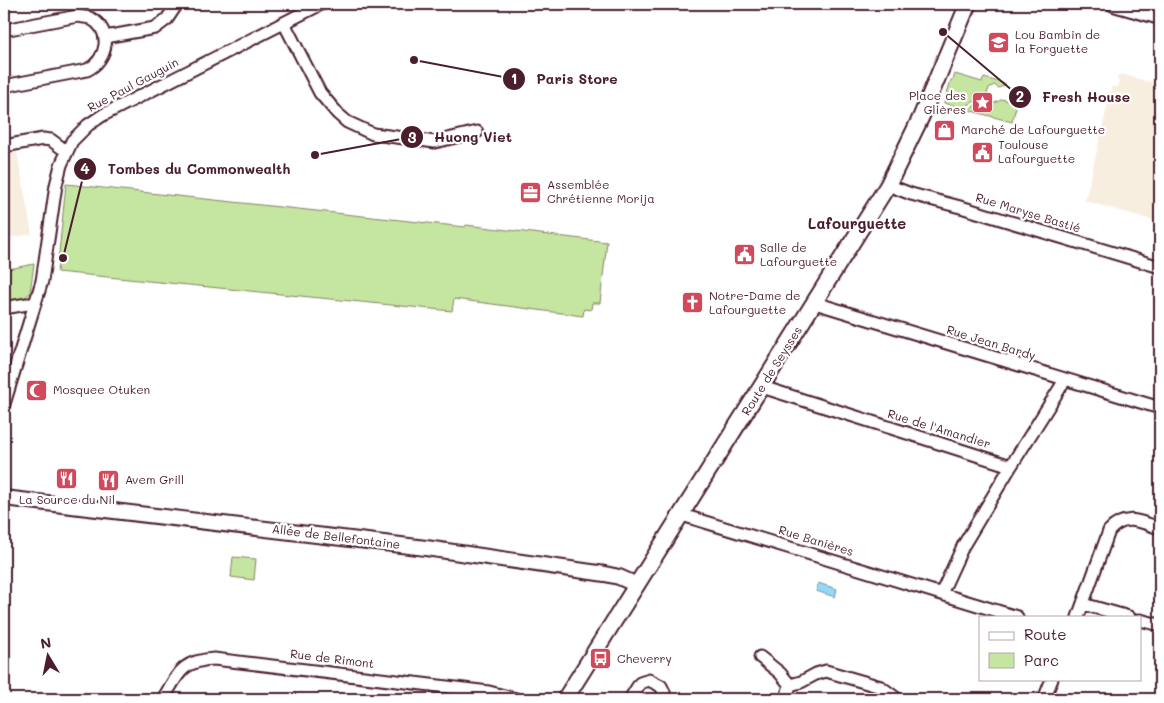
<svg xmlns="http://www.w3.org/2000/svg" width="1164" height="703" font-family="Mali,sans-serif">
  <rect width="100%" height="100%" fill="#fff"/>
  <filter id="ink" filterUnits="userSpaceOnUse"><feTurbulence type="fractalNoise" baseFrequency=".02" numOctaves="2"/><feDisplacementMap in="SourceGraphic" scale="10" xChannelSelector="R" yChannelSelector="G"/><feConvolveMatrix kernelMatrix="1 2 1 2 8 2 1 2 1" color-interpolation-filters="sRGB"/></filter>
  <g filter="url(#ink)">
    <!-- built -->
    <path fill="#f8eee0" d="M1121 74 1160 85V222L1085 201 1112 86 1118 88 1119 82 1116 77Z
      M17 152 32 234 4 239V155Z"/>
    <!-- green -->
    <path fill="#c4e6a0" stroke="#878266" d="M955 74 982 82 984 78 1006 84 999 88 994 85 989 88 987 94 963 108 944 103 951 80H953Z
      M1013 98 1018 100 1012 122 968 110 986 99 995 103 1003 99 1008 101Z
      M66 184 465 227 466 225 607 242 600 303H592L591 310 584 309 583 316 454 299 452 311 57 272Z
      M34 264 30 293 23 299 4 303V270Z
      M233 557 256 559 254 580 231 577Z"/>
    <!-- water -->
    <path fill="#96d8f8" stroke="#788ea6" d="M818 583 837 589 835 597 816 591Z"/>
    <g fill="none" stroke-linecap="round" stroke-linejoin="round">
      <defs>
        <path id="minor" d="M284 23 320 93 338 114 347 122 373 134 435 142 477 132
          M4 30 78 16C81 17 87 17 90 18 113 30 108 60 87 70L4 86
          M105 37 155 28 167 19 177 4
          M4 146 43 139 51 140 66 151
          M888 185 911 194 964 208 1160 267
          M815 303 1160 408
          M4 308 27 304H35
          M762 387 1011 466 1065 380
          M4 404 42 281 56 185 61 165 72 141 88 125 103 115 321 4
          M682 515 1017 617
          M941 594 963 546 1011 466
          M1083 604 1129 617
          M1078 617 1109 531C1125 513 1140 522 1160 528
          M1140 620 1160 625
          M760 657 780 673 790 685
          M163 699C179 673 181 661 214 659L489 692 516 699
          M630 699 640 683 649 680 661 686 664 692 661 699
          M786 699 790 685 801 682 816 674 826 671 881 687 897 699
          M1044 699 1052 679"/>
        <path id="tertiary" d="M1114 4 1160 17
          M4 498 426 548 605 574 619 577 637 585"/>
        <path id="secondary" d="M565 699 888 185 921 117 968 4"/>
      </defs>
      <!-- minor casing -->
      <use href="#minor" stroke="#4a1f2b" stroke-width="15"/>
      <!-- tertiary casing -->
      <use href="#tertiary" stroke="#4a1f2b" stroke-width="18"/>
      <!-- secondary casing -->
      <use href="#secondary" stroke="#4a1f2b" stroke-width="19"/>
      <!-- minor -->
      <use href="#minor" stroke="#fff" stroke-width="11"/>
      <!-- tertiary -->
      <use href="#tertiary" stroke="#fff" stroke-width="14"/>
      <!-- secondary -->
      <use href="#secondary" stroke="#fff" stroke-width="15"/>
    </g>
  </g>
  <!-- icons -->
  <defs>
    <symbol id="school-square" viewBox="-11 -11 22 22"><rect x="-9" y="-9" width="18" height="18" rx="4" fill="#d1495b" stroke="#fff"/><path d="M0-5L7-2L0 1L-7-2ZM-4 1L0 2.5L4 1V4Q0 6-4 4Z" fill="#fff"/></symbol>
    <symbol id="sight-square" viewBox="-11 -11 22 22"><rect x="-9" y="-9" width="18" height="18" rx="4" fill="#d1495b" stroke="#fff"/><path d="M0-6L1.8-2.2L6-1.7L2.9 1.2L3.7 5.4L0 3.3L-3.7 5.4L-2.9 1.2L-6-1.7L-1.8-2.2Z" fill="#fff"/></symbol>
    <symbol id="shop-square" viewBox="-11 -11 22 22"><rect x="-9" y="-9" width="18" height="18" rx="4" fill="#d1495b" stroke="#fff"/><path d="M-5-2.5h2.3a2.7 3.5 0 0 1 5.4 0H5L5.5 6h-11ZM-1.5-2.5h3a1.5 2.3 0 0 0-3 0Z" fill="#fff"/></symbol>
    <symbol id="civic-square" viewBox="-11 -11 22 22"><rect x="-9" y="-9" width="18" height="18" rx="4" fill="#d1495b" stroke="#fff"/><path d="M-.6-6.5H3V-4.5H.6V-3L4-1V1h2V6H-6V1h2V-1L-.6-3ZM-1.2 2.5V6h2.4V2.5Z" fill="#fff"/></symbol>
    <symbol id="office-square" viewBox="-11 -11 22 22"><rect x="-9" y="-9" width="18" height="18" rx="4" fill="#d1495b" stroke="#fff"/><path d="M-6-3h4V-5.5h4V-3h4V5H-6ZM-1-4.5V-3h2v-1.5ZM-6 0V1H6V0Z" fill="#fff"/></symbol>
    <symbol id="church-square" viewBox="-11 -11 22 22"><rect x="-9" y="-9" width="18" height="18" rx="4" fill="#d1495b" stroke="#fff"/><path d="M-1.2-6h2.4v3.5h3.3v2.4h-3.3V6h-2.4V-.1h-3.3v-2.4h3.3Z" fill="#fff"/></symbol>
    <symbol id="mosque-square" viewBox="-11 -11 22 22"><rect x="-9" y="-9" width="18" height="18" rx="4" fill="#d1495b" stroke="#fff"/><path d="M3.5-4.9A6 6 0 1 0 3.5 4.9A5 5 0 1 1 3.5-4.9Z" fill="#fff"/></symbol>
    <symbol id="restaurant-square" viewBox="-11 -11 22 22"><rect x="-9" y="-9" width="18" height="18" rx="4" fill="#d1495b" stroke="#fff"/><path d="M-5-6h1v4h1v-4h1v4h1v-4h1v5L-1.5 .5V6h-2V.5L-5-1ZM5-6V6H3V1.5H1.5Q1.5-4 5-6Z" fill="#fff"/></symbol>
    <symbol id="bus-square" viewBox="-11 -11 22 22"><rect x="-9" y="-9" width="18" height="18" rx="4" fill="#d1495b" stroke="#fff"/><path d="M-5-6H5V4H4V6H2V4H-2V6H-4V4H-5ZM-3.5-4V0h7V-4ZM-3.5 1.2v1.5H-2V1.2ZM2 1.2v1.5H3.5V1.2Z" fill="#fff"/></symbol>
  </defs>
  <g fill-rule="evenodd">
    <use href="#school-square" x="986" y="30" width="25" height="25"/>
    <use href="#sight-square" x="970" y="90" width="25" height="25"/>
    <use href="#shop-square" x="932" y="118" width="25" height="25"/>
    <use href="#civic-square" x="970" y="140" width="25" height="25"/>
    <use href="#office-square" x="518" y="180" width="25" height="25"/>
    <use href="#civic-square" x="732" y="242" width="25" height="25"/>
    <use href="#church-square" x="680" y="290" width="25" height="25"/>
    <use href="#mosque-square" x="24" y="378" width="25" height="25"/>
    <use href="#restaurant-square" x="54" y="466" width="25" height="25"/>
    <use href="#restaurant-square" x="96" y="468" width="25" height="25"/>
    <use href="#bus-square" x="588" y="646" width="25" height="25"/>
  </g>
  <g text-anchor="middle" stroke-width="4.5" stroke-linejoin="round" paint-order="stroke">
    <!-- poi labels -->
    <g font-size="12" fill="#4a1f2b" stroke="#fff" text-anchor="start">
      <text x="1015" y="39">Lou Bambin de<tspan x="1015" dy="14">la Forguette</tspan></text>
      <text x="966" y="100" text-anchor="end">Place des<tspan x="966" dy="14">Glières</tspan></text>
      <text x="961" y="134">Marché de Lafourguette</text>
      <text x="998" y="149">Toulouse<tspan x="998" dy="14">Lafourguette</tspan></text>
      <text x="547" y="189">Assemblée<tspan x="547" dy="14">Chrétienne Morija</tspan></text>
      <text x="760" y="252">Salle de<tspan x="760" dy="14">Lafourguette</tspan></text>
      <text x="709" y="300">Notre-Dame de<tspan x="709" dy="14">Lafourguette</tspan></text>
      <text x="53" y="394">Mosquee Otuken</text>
      <text x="125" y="484">Avem Grill</text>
      <text x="67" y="504" text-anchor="middle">La Source du Nil</text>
      <text x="617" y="663">Cheverry</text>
    </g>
    <!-- street labels -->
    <g font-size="12" fill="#4a1f2b" stroke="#fff">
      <text transform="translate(133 85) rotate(-28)" y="4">Rue Paul Gauguin</text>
      <text transform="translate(1028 213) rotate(17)" y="4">Rue Maryse Bastié</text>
      <text transform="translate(991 343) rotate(17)" y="4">Rue Jean Bardy</text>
      <text transform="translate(772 371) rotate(-58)" y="4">Route de Seysses</text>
      <text transform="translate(939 429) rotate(17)" y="4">Rue de l'Amandier</text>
      <text transform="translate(336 537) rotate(7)" y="4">Allée de Bellefontaine</text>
      <text transform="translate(816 541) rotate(17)" y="4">Rue Banières</text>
      <text transform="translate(332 659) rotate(7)" y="4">Rue de Rimont</text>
    </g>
    <!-- quarter labels -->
    <g font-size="15" font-weight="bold" fill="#4a1f2b" stroke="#fff">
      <text x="857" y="229">Lafourguette</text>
    </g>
  </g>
  <!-- callouts -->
  <path fill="none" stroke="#4a1f2b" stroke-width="2" d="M414 60L514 79M943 32L1020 97M315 155L412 137M63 258L85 169"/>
  <g fill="#4a1f2b" stroke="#fff" stroke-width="2">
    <circle cx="414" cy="60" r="5"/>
    <circle cx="943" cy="32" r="5"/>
    <circle cx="315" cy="155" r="5"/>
    <circle cx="63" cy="258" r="5"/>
    <circle cx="514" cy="79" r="12"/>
    <circle cx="1020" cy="97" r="12"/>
    <circle cx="412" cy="137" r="12"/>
    <circle cx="85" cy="169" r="12"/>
  </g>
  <g font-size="15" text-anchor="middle" font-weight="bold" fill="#fff">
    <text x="514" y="84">1</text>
    <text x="1020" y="102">2</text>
    <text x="412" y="143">3</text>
    <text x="85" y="174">4</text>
  </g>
  <g font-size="14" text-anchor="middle" font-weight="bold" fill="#4a1f2b" stroke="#fff" stroke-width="4.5" stroke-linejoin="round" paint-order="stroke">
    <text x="577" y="84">Paris Store</text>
    <text x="1086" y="102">Fresh House</text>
    <text x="473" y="142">Huong Viet</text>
    <text x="199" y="174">Tombes du Commonwealth</text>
  </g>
  <!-- margin -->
  <rect width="1164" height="703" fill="none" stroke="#fff" stroke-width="20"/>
  <rect x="10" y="10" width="1144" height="683" fill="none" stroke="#4a1f2b" stroke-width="2" filter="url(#ink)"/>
  <!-- legend -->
  <rect x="979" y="616" width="162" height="65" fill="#ffffff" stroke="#b7a5aa"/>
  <rect x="989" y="632" width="25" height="8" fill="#ffffff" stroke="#b7a5aa"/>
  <text x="1024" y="640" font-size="15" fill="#4a1f2b">Route</text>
  <rect x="989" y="653" width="25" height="15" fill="#c4e6a0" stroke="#b7a5aa"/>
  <text x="1024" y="666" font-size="15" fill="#4a1f2b">Parc</text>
  <!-- north arrow -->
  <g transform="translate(48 656) rotate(350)" stroke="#ffffff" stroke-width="4" paint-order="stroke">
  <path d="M0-4L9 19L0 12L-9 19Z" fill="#4a1f2b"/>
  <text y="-8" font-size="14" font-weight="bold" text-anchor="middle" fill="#4a1f2b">N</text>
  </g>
</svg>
